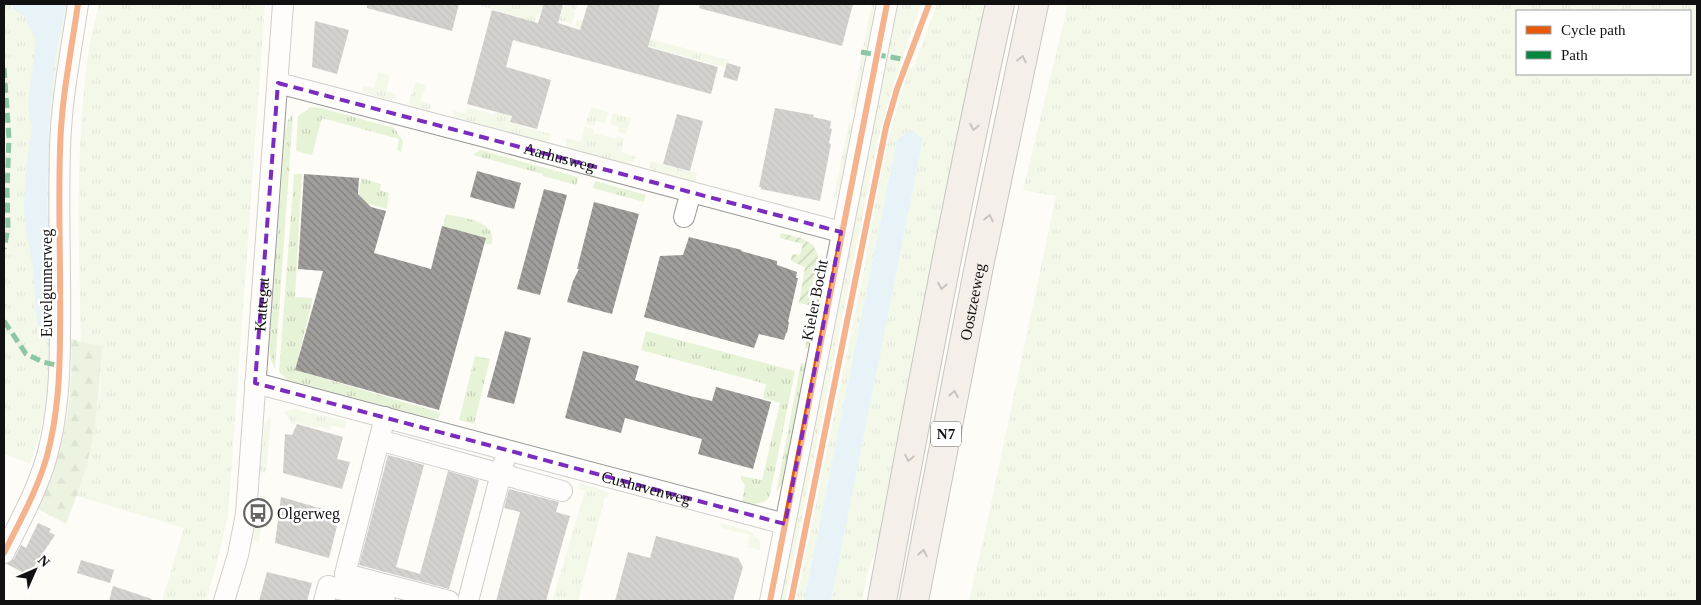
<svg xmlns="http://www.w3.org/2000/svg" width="1701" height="605" font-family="Georgia,serif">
  <defs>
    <pattern id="grass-tufts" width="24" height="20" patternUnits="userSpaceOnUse" patternTransform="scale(1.25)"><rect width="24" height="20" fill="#e7f3d7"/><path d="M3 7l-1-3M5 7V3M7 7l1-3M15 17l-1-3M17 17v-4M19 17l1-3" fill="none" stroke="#c5cfb8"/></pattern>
    <pattern id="forest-firs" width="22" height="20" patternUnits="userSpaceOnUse" patternTransform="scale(1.25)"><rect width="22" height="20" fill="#d8eac5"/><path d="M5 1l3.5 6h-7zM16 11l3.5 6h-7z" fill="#b8c8a8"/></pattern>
    <pattern id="garden-furrows" width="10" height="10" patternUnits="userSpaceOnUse" patternTransform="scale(1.25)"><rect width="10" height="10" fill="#e7f3d7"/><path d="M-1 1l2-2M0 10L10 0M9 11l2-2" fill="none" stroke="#c5cfb8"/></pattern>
    <pattern id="building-back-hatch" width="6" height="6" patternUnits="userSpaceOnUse" patternTransform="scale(1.25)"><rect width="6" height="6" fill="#a19f9c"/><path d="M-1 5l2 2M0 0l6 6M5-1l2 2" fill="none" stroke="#82807e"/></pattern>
  </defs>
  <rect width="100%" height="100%" fill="#fdfcf7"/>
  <!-- grass -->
  <path fill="url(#grass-tufts)" fill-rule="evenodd" d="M4 4H69L50 376C47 406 40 435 30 464L4 453Z
    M99 4H265L228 515 219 555 206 601H162L184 528 77 496 91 445 99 398 103 347 81 342C79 249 75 156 87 63 89 44 95 23 99 4Z
    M482 4H553L564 7 565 4H577L572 24 537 14 528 45 515 42 521 17 481 6Z
    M872 4H876L857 106 855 109H851Z
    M898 4H921L893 86 878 139 785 601H780Z
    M937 4H989L888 514 868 571 862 601H831L923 139 905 133 897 139 804 601H796L865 265 881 166 900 98 910 67H914Z
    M1068 4H1697V601H969L987 523 1056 196 1023 190ZM1517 11H1690V74H1517Z
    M577 20 730 60 727 68 575 26Z
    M508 69 522 73 509 123 551 134 550 138 546 142 457 120 454 117 453 110 465 114 468 107 495 115Z
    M379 72 390 75 386 91 396 94 394 100 392 101 362 92 363 86 374 88Z
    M415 82 426 85 421 101 431 104 430 109 427 111 411 106 409 103Z
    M311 107 321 108 394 128 403 141 401 152 397 150 399 139 322 118 312 155 296 151 298 116Z
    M591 107 608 112 605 123 596 121 594 126 586 123Z
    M613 113 631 118 626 134 618 132 619 127 610 124Z
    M293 114 275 368C269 359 269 350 270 339L285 133 288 120Z
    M849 122 853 126 838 195 833 201Z
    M584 127 593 129V133L616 139 617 136 624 138 621 152 636 157 633 162 626 165 568 148 566 143V138L581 142Z
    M480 150 578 177 576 185 543 176V174L473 155Z
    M650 161 697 173 694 184 655 173 650 167Z
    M294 174H302L295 297 313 298 295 370 441 413 438 418 434 419 288 380 279 372Z
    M361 178 381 184 380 190 389 193 387 209 358 201Z
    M595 181 646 195 644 202 593 188Z
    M446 214C462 218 500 221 491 245L485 243 486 238 443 227Z
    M646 331 795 371 772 484C771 488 771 493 769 497 765 505 749 505 742 502L745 485 741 480V476L762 480 780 403 763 398 766 384 641 350Z
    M475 356 490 359 474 424 459 420Z
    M801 363 807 364 784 480 776 493Z
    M294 409 347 421 345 429 332 425 330 430 318 426 317 428 297 423 293 425 284 412Z
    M270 417 271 419 266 473 260 472 264 428 265 423Z
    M579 483 609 492 607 498 605 497 578 601H552L585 491 578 489Z
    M259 496H265L264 515 259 541 253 540Z
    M721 523 750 531 760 541V550L748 547 750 535 720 527Z"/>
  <!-- forest -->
  <path fill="url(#forest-firs)" d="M71 339 103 347C99 379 98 411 92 443 86 471 76 498 66 524L34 507C43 487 52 467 59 446 71 412 72 375 71 339Z"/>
  <!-- garden -->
  <path fill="url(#garden-furrows)" d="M781 233 801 238 808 242 813 245 818 255 809 305 799 303 805 267 791 261 792 254 800 255 803 244 780 238Z
    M823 255 825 268 810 346 805 349Z"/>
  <!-- water -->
  <path fill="#cde8f7" d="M13 4H66L55 58 49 122 47 201 49 343 40 332 36 314 34 272 25 224 24 202 27 160 32 131 28 105 35 49V37L24 16 14 10Z
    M912 130 923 139 831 601H804L897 139Z"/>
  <!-- building -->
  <path fill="url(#building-back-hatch)" d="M367 4H459L452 31 367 8Z
    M544 4H563L558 23 580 30 588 4H660L648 47 718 67 711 94 513 40 506 67 551 80 537 129 510 122 512 116 467 104 492 10 538 23Z
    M700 4H853L842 46 699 8Z
    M315 21 349 30 337 74 312 67Z
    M727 63 741 67 737 81 723 77Z
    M775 108 814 115 813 117 831 121 830 128 832 129 829 143 831 144 820 201 761 189V187H759Z
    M677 114 703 121 690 171 663 164Z
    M477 171 521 183 514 209 470 197Z
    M304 174 359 178 358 194 371 207 386 211 374 253 431 269 442 226 486 238 439 410 295 370 323 271 298 269Z
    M544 189 567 195 540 295 517 289Z
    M594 202 639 214 612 314 567 302 573 281 579 269H577Z
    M689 237 742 250 741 251 777 261V265L797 272 796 278H798L788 322H789L787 333H786L784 340 759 334 754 348 644 317 660 256 683 255Z
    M505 331 531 338 514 404 487 397Z
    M583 351 639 366 635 380 690 396 712 401 716 387 771 402 753 469 698 454 702 439 625 418 621 433 565 418Z
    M297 424 343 437 337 459 350 462 342 489 283 473 285 434 292 435Z
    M388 455 424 465 396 567 420 574 448 471 479 480 449 589 359 565Z
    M509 489 559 502 556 512 570 516 546 601H496L520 512 504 508Z
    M281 497 340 514 329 558 275 543Z
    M38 523 51 529 49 532 55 535 35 565 26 574 7 564 14 559 21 545 26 548Z
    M656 536 738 558 743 567 733 601H615L628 552 650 558Z
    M81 560 114 570 110 583 77 573Z
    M267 572 312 583 307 601H259Z
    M113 586 152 599 151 601H109Z"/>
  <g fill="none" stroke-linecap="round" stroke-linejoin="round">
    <defs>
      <g id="minor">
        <path id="s1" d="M278 83C466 131 654 182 841 232"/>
        <path d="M684 217 691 192"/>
        <path id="s2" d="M255 383 785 524"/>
        <path d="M385 417 345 574 449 601"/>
        <path d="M379 440 562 491"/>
        <path d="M4 553C20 521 37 491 47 456 58 415 60 374 60 332 61 272 58 211 60 150 61 101 71 52 78 4"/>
        <path id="s3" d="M224 601 238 555 246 514 283 4"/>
        <path d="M324 601 328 586 385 601"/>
        <path d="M468 601 504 462"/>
        <path d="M770 601 887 4"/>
      </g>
      <g id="highway">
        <path d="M882 601C919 402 956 202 1000 4"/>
        <path id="s4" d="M914 601 979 266 1034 4"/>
      </g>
    </defs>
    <!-- minor casing -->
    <use href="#minor" stroke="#979795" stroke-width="22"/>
    <!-- highway casing -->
    <use href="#highway" stroke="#858482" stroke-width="30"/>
    <!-- minor -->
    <use href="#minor" stroke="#fffffe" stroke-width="20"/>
    <!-- highway -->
    <use href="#highway" stroke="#eae1d8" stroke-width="28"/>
    <!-- quiet -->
    <path stroke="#00873e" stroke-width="5" stroke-dasharray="10 5" stroke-linecap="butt" d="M861 52 908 60
      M4 68 9 138 7 190 8 228 4 249
      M4 321 26 354 43 362 60 366"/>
    <defs>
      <path id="cycleway" d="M4 553C20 521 37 491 47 456 58 415 60 374 60 332 61 272 58 211 60 150 61 101 71 52 78 4
        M770 601 887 4
        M791 601 886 127 897 89 929 4"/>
    </defs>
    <!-- cycleway casing -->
    <use href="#cycleway" stroke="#fff" stroke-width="9"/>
    <!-- cycleway -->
    <use href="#cycleway" stroke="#e8590c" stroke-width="6"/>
  </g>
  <!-- one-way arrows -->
  <defs><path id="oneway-chevron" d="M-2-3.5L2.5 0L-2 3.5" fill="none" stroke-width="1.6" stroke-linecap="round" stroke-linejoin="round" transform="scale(1.25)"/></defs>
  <g stroke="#88837e">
    <use href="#oneway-chevron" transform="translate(1022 59) rotate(-78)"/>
    <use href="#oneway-chevron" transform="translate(974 127) rotate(101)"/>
    <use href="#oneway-chevron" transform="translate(989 218) rotate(-78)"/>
    <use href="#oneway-chevron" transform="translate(942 286) rotate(101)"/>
    <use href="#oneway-chevron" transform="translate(954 394) rotate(-79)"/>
    <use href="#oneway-chevron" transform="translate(909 458) rotate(101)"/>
    <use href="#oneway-chevron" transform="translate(923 553) rotate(-79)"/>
  </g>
  <!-- marked area -->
  <path d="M0 0H1701V605H0ZM278 83 841 232 785 524 255 383Z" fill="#fdfcf7" fill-opacity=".55" fill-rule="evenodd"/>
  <path fill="none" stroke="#7b2cbf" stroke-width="4" stroke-dasharray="10 6" stroke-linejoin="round" d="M278 83 841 232 785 524 255 383Z"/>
  <!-- icons -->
  <defs>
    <symbol id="bus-ring" viewBox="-11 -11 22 22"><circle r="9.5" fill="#fff" stroke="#646362" stroke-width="1.5"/><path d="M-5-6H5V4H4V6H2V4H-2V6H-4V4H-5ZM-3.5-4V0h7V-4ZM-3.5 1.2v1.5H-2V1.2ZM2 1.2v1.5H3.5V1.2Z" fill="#646362"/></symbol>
  </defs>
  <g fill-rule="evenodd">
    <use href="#bus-ring" x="242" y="497" width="32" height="32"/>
  </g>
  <g text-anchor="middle" stroke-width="5" stroke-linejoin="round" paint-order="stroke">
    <!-- shield labels -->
    <rect fill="#fff" stroke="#585858" stroke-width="1" x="931" y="421.5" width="30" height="25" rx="4"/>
    <g font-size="15" font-weight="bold" fill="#111">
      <text x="946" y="439">N7</text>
    </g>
    <!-- street labels -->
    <g font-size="16" fill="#111" stroke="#fff">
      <text dy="6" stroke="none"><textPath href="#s1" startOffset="291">Aarhusweg</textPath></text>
      <text transform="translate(46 283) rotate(-90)" y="6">Euvelgunnerweg</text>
      <text transform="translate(814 300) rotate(-79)" y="6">Kieler Bocht</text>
      <text dy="6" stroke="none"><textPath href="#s4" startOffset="305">Oostzeeweg</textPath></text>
      <text dy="6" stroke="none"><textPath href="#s3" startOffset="300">Kattegat</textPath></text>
      <text dy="6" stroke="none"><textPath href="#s2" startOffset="405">Cuxhavenweg</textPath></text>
    </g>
    <!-- poi labels -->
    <g font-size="16" fill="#111" stroke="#fff" text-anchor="start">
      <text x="277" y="519">Olgerweg</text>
    </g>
  </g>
  <!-- border -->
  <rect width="1701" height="605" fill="none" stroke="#111111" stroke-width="10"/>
  <!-- legend -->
  <rect x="1516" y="10" width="175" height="65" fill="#ffffff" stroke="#a0a0a0"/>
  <rect x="1526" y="26" width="25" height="8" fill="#e8590c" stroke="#a0a0a0"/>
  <text x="1561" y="35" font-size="15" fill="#111111">Cycle path</text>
  <rect x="1526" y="51" width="25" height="8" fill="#00873e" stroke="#a0a0a0"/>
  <text x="1561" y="60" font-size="15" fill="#111111">Path</text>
  <!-- north arrow -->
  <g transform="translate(35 570) rotate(45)" stroke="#ffffff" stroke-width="4" paint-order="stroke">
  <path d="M0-4L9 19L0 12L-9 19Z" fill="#111111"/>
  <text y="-8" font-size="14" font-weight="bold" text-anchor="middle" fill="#111111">N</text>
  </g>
</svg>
